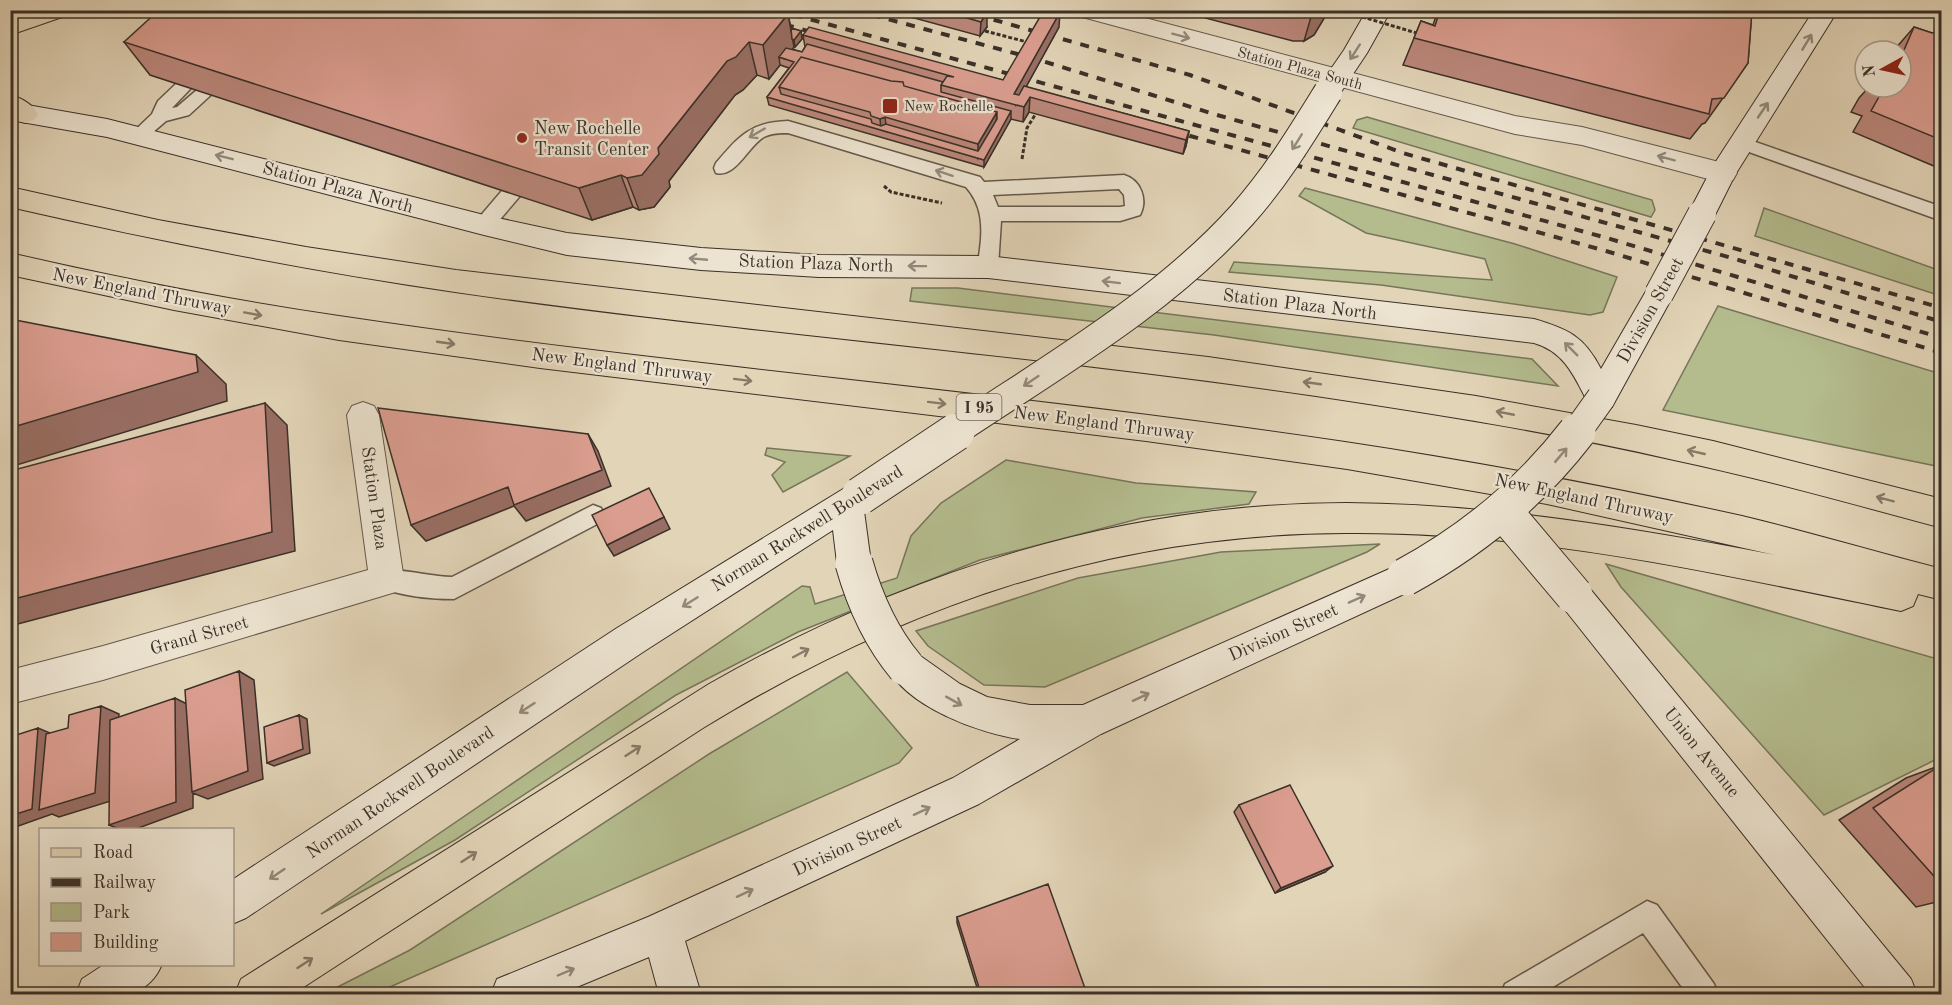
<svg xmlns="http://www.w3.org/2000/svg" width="1952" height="1005" font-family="'Old Standard TT',serif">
  <rect width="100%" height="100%" fill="#e2d4b7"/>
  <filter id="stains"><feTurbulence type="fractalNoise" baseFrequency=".00333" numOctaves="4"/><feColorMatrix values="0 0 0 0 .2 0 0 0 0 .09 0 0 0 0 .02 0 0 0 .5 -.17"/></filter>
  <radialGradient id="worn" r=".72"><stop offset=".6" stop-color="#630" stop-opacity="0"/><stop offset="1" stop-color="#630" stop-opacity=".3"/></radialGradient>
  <!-- green -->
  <path fill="#b4bc8e" stroke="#77765b" stroke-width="1.5" d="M1367 117 1652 200 1655 210 1651 217 1353 128 1357 120Z
    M1305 188 1515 244 1617 277 1603 312 1590 315 1381 285 1229 272 1234 262 1492 280 1485 259 1366 233 1299 196Z
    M1764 208 1941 271V296L1755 236Z
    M912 288H958L1532 359 1558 386 1214 335 910 301Z
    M1718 306 1941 374V467L1663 410Z
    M767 448 850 456 783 492 772 475 785 462 765 455Z
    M1006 460 1136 483 1256 492 1249 504 1142 518 980 560 798 632 676 695 455 840 321 914 802 586 810 587 815 604 897 578 911 536 941 503Z
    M1380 544 1367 552 1045 687 984 685 928 646 916 631 1078 578 1221 552Z
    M1606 564 1941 660V757L1824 815 1621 587Z
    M847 672 912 748 899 763 374 994H324L410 950 709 754Z"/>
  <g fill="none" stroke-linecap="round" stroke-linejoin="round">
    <defs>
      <path id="lane" d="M184 80 190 82 193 86 172 108 177 107 198 89H210L213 93 189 115 166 121 145 139 139 141 133 139 130 135 152 114 158 101 178 82Z
        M788 121 980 177 984 182 1124 175C1141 180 1148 200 1140 215L1120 221H1001L998 267 995 272 988 274 981 272C977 265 979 257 980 249 983 226 982 205 966 187L788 133C780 133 771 133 764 137 748 146 736 178 716 173L714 168 716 163C739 136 751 122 788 121ZM1119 189 1124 195 1125 206 1120 207H998L993 195Z
        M1741 137 1942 207V221L1735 147 1732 143 1735 139Z
        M530 164 537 166 539 171 537 176 491 230 484 232 477 230 474 225 477 220 523 166Z
        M593 505 601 508 604 515 601 522 454 599C430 599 402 596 379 587L375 580 379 573C397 566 430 577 452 577Z
        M1647 901 1657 905 1714 984 1718 994H1687L1643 933 1541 994H1501L1505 984Z"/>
      <path id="street" d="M1072 10H1115L1515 116 1582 127 1723 163 1733 166 1737 173 1733 180 1723 183 1582 145 1515 134 1075 15Z
        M363 402 374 406 379 415 404 580 399 591 103 680 10 704V670L103 646 368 570 347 415 352 406Z"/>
      <path id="secondary" d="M1367 10H1391L1367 53 1337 98 1328 101 1319 98 1315 92 1344 50Z
        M1814 10H1838L1735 175 1712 221 1702 224 1692 221 1688 214 1713 166Z
        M10 102 107 119 484 215 567 233 701 248 819 255 988 256 1534 319C1568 329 1584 336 1601 369L1649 286 1659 283 1669 286 1674 294 1612 407 1601 411 1590 407C1576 380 1566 352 1534 343L988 278 819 277 701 270 567 255 484 235 107 137 10 120Z
        M860 482 872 486 876 496 872 506 864 511 871 563 866 574 854 578 842 574 837 563 833 530 643 652 246 918 232 924V880L617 628 848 486Z
        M1405 562 1417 566 1422 577 1417 588 1101 734 979 804 685 941 701 994H659L649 957 560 994H491L497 979 648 917 953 778 1020 739C981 734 905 706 888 667L893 655 906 650 919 655 960 684 987 697 1030 705H1083Z
        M1574 579 1586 584 1911 979 1917 994H1870L1562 606 1557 595 1562 584Z
        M105 964H162C146 1003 111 994 76 994L82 979Z"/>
      <path id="primary" d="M33 10H71L68 15 10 35V18Z
        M10 95C22 98 32 104 38 114L34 120 25 123 10 117Z"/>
      <path id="highway" d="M10 187 158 220 306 247 456 270 1208 357 1476 396 1636 425 1713 441 1942 499V528C1853 504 1764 479 1674 460 1556 433 1436 414 1316 396 1030 354 741 333 455 292 305 270 158 241 10 207Z
        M10 253C119 278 229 300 339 316 673 366 1011 392 1345 442 1478 462 1611 487 1742 516 1809 532 1875 552 1942 569V600L1918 594 1913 606 1901 611C1718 574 1533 531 1345 533 1110 534 902 606 703 728L293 994H235L241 979 709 684C904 573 1122 503 1347 503 1491 504 1634 528 1775 555L1547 504 1347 469 1146 441 540 368 339 340 174 310 10 275Z"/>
    </defs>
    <!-- lane casing -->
    <use href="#lane" stroke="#64594c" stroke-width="3"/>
    <!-- street casing -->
    <use href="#street" stroke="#64594c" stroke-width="2"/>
    <!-- secondary casing -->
    <use href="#secondary" stroke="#3a3028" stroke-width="2"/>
    <!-- primary casing -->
    <use href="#primary" stroke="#3a3028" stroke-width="2"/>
    <!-- highway casing -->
    <use href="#highway" stroke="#3a3028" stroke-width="2"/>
    <!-- path -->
    <path stroke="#3a3028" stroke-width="3" stroke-dasharray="4 2" stroke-linecap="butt" d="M985 31 1027 42
      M1022 159 1027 128 1035 115
      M884 186 891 192 942 203"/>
    <!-- lane -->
    <use href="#lane" fill="#ece3d0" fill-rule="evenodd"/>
    <!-- street -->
    <use href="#street" fill="#ece3d0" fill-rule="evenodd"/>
    <!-- secondary -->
    <use href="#secondary" fill="#ece3d0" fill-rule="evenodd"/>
    <!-- primary -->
    <use href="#primary" fill="#e2d4b7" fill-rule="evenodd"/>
    <!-- highway -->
    <use href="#highway" fill="#e2d4b7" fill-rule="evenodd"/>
    <!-- rail -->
    <path stroke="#3a3028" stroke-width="4" stroke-dasharray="9 9" stroke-linecap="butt" d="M733 10 822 35
      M776 10 1607 238 1942 338
      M854 10 1036 59 1217 115 1732 258 1942 322
      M959 10 1190 75 1403 153 1942 308
      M1172 131 1606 251 1942 353"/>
    <defs>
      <path id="secondary-bridge-far1" d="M1659 294 1702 214
        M953 433C1053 366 1162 304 1242 215 1276 177 1302 134 1328 92
        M1576 433 1601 398"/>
      <path id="secondary-bridge" d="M860 496 956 432
        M1504 512 1574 595
        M854 563C865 602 880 636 906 667
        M1405 577C1473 540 1530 493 1577 432"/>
    </defs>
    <!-- secondary-bridge-far1 casing -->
    <use href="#secondary-bridge-far1" stroke="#3a3028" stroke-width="30" stroke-linecap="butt"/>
    <!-- secondary-bridge casing -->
    <use href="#secondary-bridge" stroke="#3a3028" stroke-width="39" stroke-linecap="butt"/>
    <!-- path-bridge -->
    <path stroke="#3a3028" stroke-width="3" stroke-dasharray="4 2" stroke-linecap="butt" d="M1339 10 1420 34"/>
    <!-- secondary-bridge-far1 -->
    <use href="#secondary-bridge-far1" stroke="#ece3d0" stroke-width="28"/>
    <!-- secondary-bridge -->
    <use href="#secondary-bridge" stroke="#ece3d0" stroke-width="37"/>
  </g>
  <!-- wall -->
  <path fill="#bb877b" stroke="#3a3028" stroke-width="1.5" d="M743 10 744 14 754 17 788 14 791 28 801 31 802 39 795 47H794L792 49 802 52 805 47 803 35 1003 80 1059 27 1026 87 1189 131 1186 146 1183 154 1029 112 1023 122 1011 119 984 167 769 105 767 97 789 68 780 65 769 79 757 75 743 90 735 95 669 181 670 187 654 207 639 210 633 207 592 220 150 75 124 42Z
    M885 10H981L987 27 980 36Z
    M1175 10H1329L1314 35 1304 41H1293Z
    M1438 10H1752L1748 63 1705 123 1702 124 1690 139 1403 65 1421 21 1433 25Z
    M1914 27 1932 33 1941 31V169L1853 132 1862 116 1851 112 1859 98 1869 87H1901V51H1895L1896 48Z
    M1941 765V901L1916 907 1839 820 1906 778Z
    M1239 805 1325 872 1275 893 1234 812Z
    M957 917 1087 994H979L957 923Z"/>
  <!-- shaded-wall -->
  <path fill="#996e64" stroke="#3a3028" stroke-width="1.5" d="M1313 10H1329L1314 35 1304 41Z
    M987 12V27L980 36 981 22Z
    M1060 12 1059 27 1016 105 1014 94Z
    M788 14 794 47 785 59 779 57 780 65 769 79 763 45Z
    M801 31 802 39 795 47 794 40Z
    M749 42 757 75 743 90 735 95 669 181 670 187 654 207 639 210 627 178 658 148 727 61Z
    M1030 97 1029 112 1023 122 1024 107Z
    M1011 111V119L984 167V160Z
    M997 112 996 126 978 158V144Z
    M885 117 887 132 881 130 880 119Z
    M1189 131 1186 146 1183 154 1186 140Z
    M621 175 633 207 592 220 579 188Z
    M196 355 226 384 227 401 10 467V428Z
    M265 403 287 425 295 551 10 626V600Z
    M588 434 598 451 611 486 526 521 514 506 426 541 411 525Z
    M664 517 670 529 614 556 607 545Z
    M239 671 254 680 263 779 208 799 193 793V808L133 830H122L109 825 175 698 191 706Z
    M101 706 119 714 114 800 59 817 52 814 10 829V816L38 728 57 736Z
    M299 715 307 719 310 753 274 766 267 763Z
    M1333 866 1325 872 1275 893 1281 888Z"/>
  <!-- building -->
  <path fill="#da9d8f" stroke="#3a3028" stroke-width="1.5" fill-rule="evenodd" d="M159 10H733L754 17 759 10H777L788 14 763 45 749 42 736 57 727 61 658 148 659 154 642 175 627 178 621 175 579 188 124 42Z
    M940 10H981L987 12 981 22Z
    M1044 10H1056L1060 12 1014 94 1019 95 1024 86 1189 131 1186 140 1030 97 1024 107 941 85 947 76 954 77 803 35 809 27 1003 80Z
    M1440 10H1752L1748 63 1724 98 1712 99 1709 114 1414 38 1421 21 1435 26Z
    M1914 27 1932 33 1941 31V140L1871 111 1880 95 1869 91 1872 87H1901V57Z
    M791 28 801 31 794 40 792 39Z
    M807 44 943 82 941 85V92L1011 111 984 160 767 97 794 62 779 57 786 48 802 52ZM801 57 891 81 903 82 904 86 997 112V119L978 151 886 124 881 126 872 123 871 119 781 94 779 87Z
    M801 57 891 81 903 82 904 86 997 112 978 144 885 117 880 119 871 116 870 112 779 87Z
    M10 319 196 355 198 372 10 428Z
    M265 403 272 532 10 600V471Z
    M378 408 588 434 602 470 514 505 508 487 411 525Z
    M649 488 664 517 607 545 592 515Z
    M239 671 248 771 192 792 185 690Z
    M175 698 176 802 109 825 110 720Z
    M101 706 95 793 39 810 46 734 68 728 69 715Z
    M299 715 303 749 267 763 264 727Z
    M38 728 32 809 10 816V737Z
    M1941 765V884L1873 808Z
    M1290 785 1333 866 1281 888 1239 805Z
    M1048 884 1087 994H981L957 917Z"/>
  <!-- one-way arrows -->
  <defs><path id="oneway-shaft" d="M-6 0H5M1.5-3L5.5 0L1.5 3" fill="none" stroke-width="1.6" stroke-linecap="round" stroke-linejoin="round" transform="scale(1.5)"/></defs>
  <g stroke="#938a7c">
    <use href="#oneway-shaft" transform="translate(1181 36) rotate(15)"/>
    <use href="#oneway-shaft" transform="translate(1807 42) rotate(-59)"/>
    <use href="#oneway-shaft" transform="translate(1355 52) rotate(123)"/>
    <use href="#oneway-shaft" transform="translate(1763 110) rotate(-56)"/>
    <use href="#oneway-shaft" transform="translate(757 133) rotate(150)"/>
    <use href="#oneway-shaft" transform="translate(1297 142) rotate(122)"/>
    <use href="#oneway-shaft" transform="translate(224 157) rotate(-166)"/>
    <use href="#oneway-shaft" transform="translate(1666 158) rotate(-165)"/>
    <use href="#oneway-shaft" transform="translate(944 173) rotate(-162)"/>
    <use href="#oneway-shaft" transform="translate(698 259) rotate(-175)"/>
    <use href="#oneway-shaft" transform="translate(917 266) rotate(-179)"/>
    <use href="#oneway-shaft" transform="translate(1111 282) rotate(-173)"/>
    <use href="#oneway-shaft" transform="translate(1571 349) rotate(-135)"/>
    <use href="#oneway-shaft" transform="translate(1031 381) rotate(146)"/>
    <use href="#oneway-shaft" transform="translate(1561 455) rotate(-50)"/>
    <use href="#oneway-shaft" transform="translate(1357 599) rotate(-24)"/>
    <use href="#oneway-shaft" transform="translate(690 602) rotate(148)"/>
    <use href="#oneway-shaft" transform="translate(1141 697) rotate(-25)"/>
    <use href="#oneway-shaft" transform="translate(954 701) rotate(29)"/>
    <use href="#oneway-shaft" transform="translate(527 708) rotate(147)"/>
    <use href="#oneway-shaft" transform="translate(922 811) rotate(-25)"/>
    <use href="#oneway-shaft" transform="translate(277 874) rotate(146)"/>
    <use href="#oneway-shaft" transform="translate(745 893) rotate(-25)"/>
    <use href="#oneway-shaft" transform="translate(566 972) rotate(-23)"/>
  </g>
  <g stroke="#867a68">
    <use href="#oneway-shaft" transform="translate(253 314) rotate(10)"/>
    <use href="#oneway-shaft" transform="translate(446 343) rotate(8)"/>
    <use href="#oneway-shaft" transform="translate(743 380) rotate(7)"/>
    <use href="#oneway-shaft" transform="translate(1312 383) rotate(-172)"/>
    <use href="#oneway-shaft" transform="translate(937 403) rotate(7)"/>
    <use href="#oneway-shaft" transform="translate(1505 413) rotate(-169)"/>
    <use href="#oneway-shaft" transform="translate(1696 452) rotate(-167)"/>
    <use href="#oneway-shaft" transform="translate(1885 499) rotate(-165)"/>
    <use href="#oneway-shaft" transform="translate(801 653) rotate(-28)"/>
    <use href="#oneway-shaft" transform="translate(633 751) rotate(-33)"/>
    <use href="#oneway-shaft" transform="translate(469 857) rotate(-33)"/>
    <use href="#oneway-shaft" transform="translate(305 963) rotate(-33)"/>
  </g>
  <!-- markers -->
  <g fill="#8f2418" stroke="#ece3d0" stroke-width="2">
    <rect x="882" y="98" width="16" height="16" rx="3"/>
    <circle cx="522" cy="138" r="6"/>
  </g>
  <g text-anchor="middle" stroke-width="4.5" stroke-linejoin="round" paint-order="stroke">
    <!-- far-street labels -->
    <g font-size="15" fill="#3a3028" stroke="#ece3d0">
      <text transform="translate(1300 68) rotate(15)" y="5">Station Plaza South</text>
    </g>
    <!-- far-poi labels -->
    <g font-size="15" fill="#3a3028" stroke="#ece3d0" text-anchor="start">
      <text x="904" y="111">New Rochelle</text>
    </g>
    <!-- shield labels -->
    <rect fill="#ece3d0" stroke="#6f665a" stroke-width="1.5" x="956.5" y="394" width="45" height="26" rx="4.5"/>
    <g font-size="16" font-weight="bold" fill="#3a3028">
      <text x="979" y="413">I 95</text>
    </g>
    <!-- poi labels -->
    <g font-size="18" fill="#3a3028" stroke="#ece3d0" text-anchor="start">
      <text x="534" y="134">New Rochelle<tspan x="534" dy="21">Transit Center</tspan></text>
    </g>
    <!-- street labels -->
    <g font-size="18" fill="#3a3028" stroke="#ece3d0">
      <text transform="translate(338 187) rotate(15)" y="6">Station Plaza North</text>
      <text transform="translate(816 263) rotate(2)" y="6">Station Plaza North</text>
      <text transform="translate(142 291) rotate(11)" y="6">New England Thruway</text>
      <text transform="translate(1300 304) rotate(7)" y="6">Station Plaza North</text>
      <text transform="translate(1650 310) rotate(-61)" y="6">Division Street</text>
      <text transform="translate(622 365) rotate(7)" y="6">New England Thruway</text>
      <text transform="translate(1104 423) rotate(7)" y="6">New England Thruway</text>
      <text transform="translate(375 498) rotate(82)" y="6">Station Plaza</text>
      <text transform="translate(1584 498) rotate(12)" y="6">New England Thruway</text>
      <text transform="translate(807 528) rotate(-32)" y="6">Norman Rockwell Boulevard</text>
      <text transform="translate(1283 632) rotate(-24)" y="6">Division Street</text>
      <text transform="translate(199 635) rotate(-16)" y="6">Grand Street</text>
      <text transform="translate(1702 752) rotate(51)" y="6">Union Avenue</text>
      <text transform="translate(400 792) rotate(-34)" y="6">Norman Rockwell Boulevard</text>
      <text transform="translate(847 846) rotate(-25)" y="6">Division Street</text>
    </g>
  </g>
  <!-- margin -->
  <rect width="1952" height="1005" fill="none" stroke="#e2d4b7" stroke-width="36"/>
  <rect x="12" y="12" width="1928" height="981" fill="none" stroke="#3a3028" stroke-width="3"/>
  <rect x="18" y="18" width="1916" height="969" fill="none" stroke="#3a3028" stroke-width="1.5"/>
  <!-- legend -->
  <rect x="39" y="828" width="195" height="138" fill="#ece3d0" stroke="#a59b8d" stroke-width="1.5"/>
  <rect x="51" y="848" width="30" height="9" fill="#e2d4b7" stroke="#a59b8d" stroke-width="1.5"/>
  <text x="93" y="858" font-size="18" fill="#3a3028">Road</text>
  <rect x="51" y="878" width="30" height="9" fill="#3a3028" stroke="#a59b8d" stroke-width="1.5"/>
  <text x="93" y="888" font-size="18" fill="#3a3028">Railway</text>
  <rect x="51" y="903" width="30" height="18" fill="#b4bc8e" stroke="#a59b8d" stroke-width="1.5"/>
  <text x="93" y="918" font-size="18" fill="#3a3028">Park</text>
  <rect x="51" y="933" width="30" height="18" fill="#da9d8f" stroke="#a59b8d" stroke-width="1.5"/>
  <text x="93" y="948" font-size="18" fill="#3a3028">Building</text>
  <!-- north arrow -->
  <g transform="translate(1883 69) rotate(262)"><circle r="28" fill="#ece3d0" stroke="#a59b8d" stroke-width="1.5"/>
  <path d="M0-4.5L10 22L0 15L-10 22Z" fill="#8f2418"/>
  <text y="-9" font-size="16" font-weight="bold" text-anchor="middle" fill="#3a3028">N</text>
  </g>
  <rect width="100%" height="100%" filter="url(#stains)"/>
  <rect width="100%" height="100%" fill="url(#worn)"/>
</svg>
